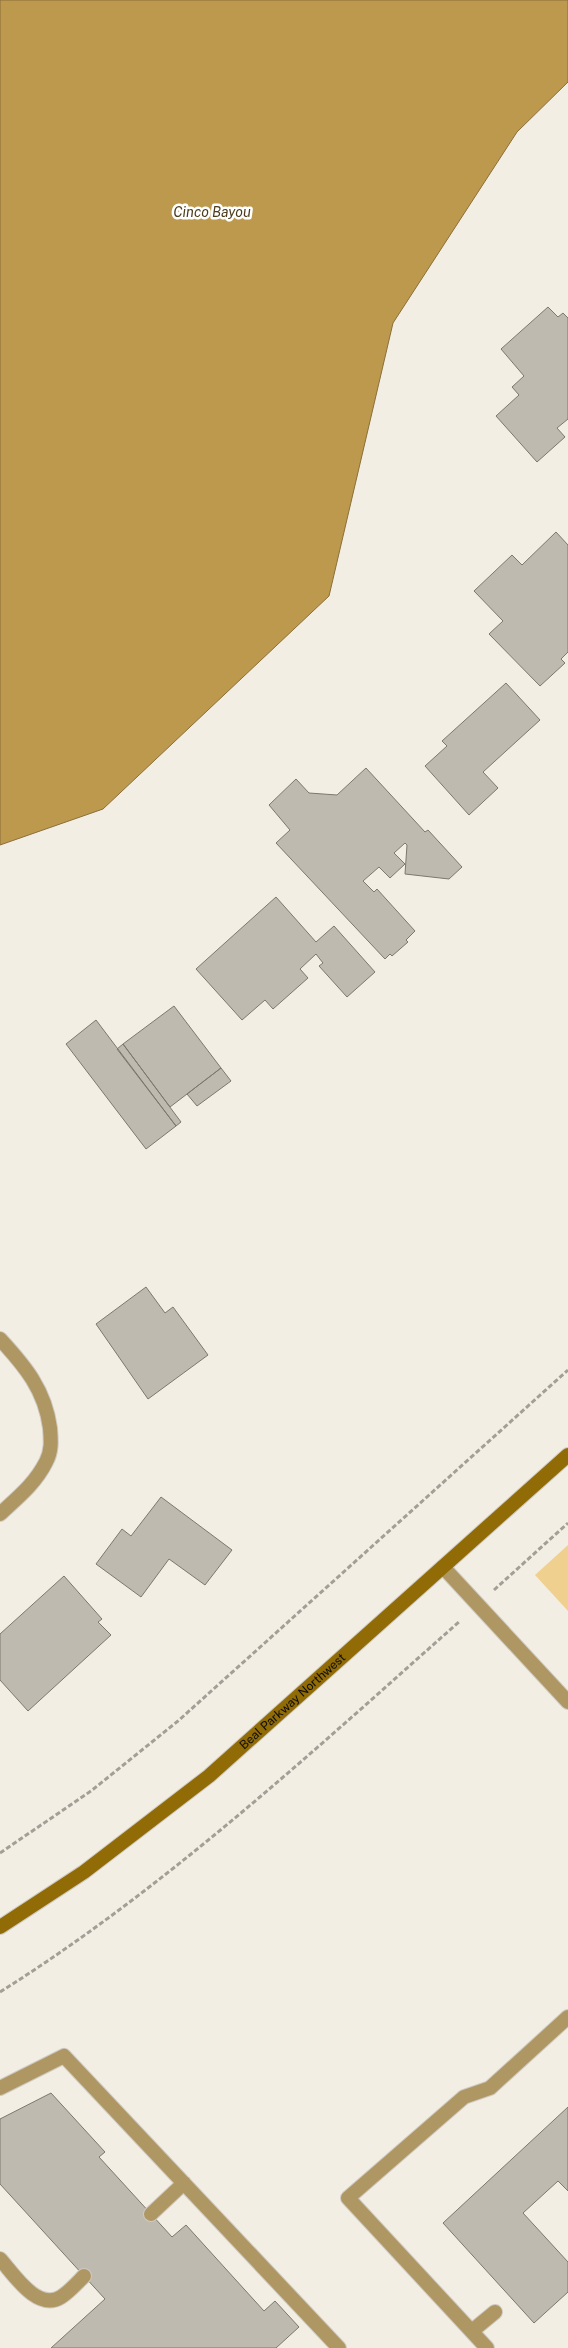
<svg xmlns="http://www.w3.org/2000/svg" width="568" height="2348" font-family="'Public Sans',sans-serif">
  <rect width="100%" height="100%" fill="#f3eee4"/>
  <!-- green -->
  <path fill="#f0d08f" d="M568 1545V1611L535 1575Z"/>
  <!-- water -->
  <path fill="#bd994e" stroke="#896f3a" d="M0 0H568V82L517 132 393 323 329 596 103 809 0 845Z"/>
  <!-- building -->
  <path fill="#bebab0" stroke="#7c786f" d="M548 307 558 317 563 313 568 318V419L557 428 565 437 537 462 496 416 519 395 512 387 524 376 501 349Z
    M556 532 568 545V652L561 659 565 663 540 686 489 634 503 621 474 591 512 555 522 565Z
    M506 683 540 720 483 772 498 788 469 815 425 766 447 746 442 741Z
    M366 768 425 832 428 830 462 867 449 879 405 874 407 845 405 843 394 853 405 864 390 878 379 867 363 881 374 892 377 889 415 931 406 940 408 942 392 956 390 954 385 959 276 843 290 830 269 805 296 779 309 793 337 795Z
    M276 897 316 942 334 926 375 972 347 997 319 966 323 963 316 954 300 969 308 978 273 1009 265 1000 242 1020 196 969Z
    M174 1006 221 1068 170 1107 123 1044Z
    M96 1020 176 1126 146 1149 66 1044Z
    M123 1044 181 1122 176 1126 117 1049Z
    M221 1068 231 1081 197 1106 187 1094Z
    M146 1287 165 1313 173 1307 208 1355 148 1399 96 1324Z
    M161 1497 232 1550 205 1585 169 1559 141 1597 96 1564 122 1529 131 1536Z
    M64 1576 102 1619 98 1622 111 1635 28 1711 0 1680V1634Z
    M51 2093 105 2152 99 2157 172 2237 186 2225 264 2311 275 2301 299 2327 276 2348H51L105 2299 0 2184V2119Z
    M568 2107V2191L558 2181 523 2213 568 2262V2292L534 2323 443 2223Z"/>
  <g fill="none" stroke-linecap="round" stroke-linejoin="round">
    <defs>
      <path id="service" d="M443 1567 568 1702
        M0 2088 64 2056 339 2348
        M151 2214 184 2183
        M0 2259C13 2273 37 2312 61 2297 69 2292 77 2283 84 2276
        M472 2331 495 2312
        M487 2348 348 2198 464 2097 490 2088 568 2017"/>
      <path id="minor" d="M0 1339C25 1366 45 1390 50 1428 51 1440 52 1451 46 1462 35 1484 17 1498 0 1514"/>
      <g id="secondary">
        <path id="s1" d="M0 1927 84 1872 209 1776 568 1455"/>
      </g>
    </defs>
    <!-- service casing -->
    <use href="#service" stroke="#cfcac1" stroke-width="16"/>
    <!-- minor casing -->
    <use href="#minor" stroke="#cfcac1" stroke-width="16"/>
    <!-- secondary casing -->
    <use href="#secondary" stroke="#cfcac1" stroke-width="16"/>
    <!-- path -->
    <path stroke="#a39f97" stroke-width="3" stroke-dasharray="5 2.5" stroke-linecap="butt" d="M494 1590 568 1523
      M0 1853 91 1791 178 1721 568 1370
      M0 1992C167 1887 313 1751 460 1621"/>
    <!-- service -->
    <use href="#service" stroke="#af9764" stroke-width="14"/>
    <!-- minor -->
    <use href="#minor" stroke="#af9764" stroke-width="14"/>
    <!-- secondary -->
    <use href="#secondary" stroke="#906b06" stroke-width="14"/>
  </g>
  <g text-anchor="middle" stroke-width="5" stroke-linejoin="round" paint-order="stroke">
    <!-- street labels -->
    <g font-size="12" fill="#0f0d0a" stroke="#fff">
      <text dy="4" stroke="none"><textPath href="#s1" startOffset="370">Beal Parkway Northwest</textPath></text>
    </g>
    <!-- water labels -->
    <g font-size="14" font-style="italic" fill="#4c3c1b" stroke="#fff">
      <text x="212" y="217">Cinco Bayou</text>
    </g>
  </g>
</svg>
